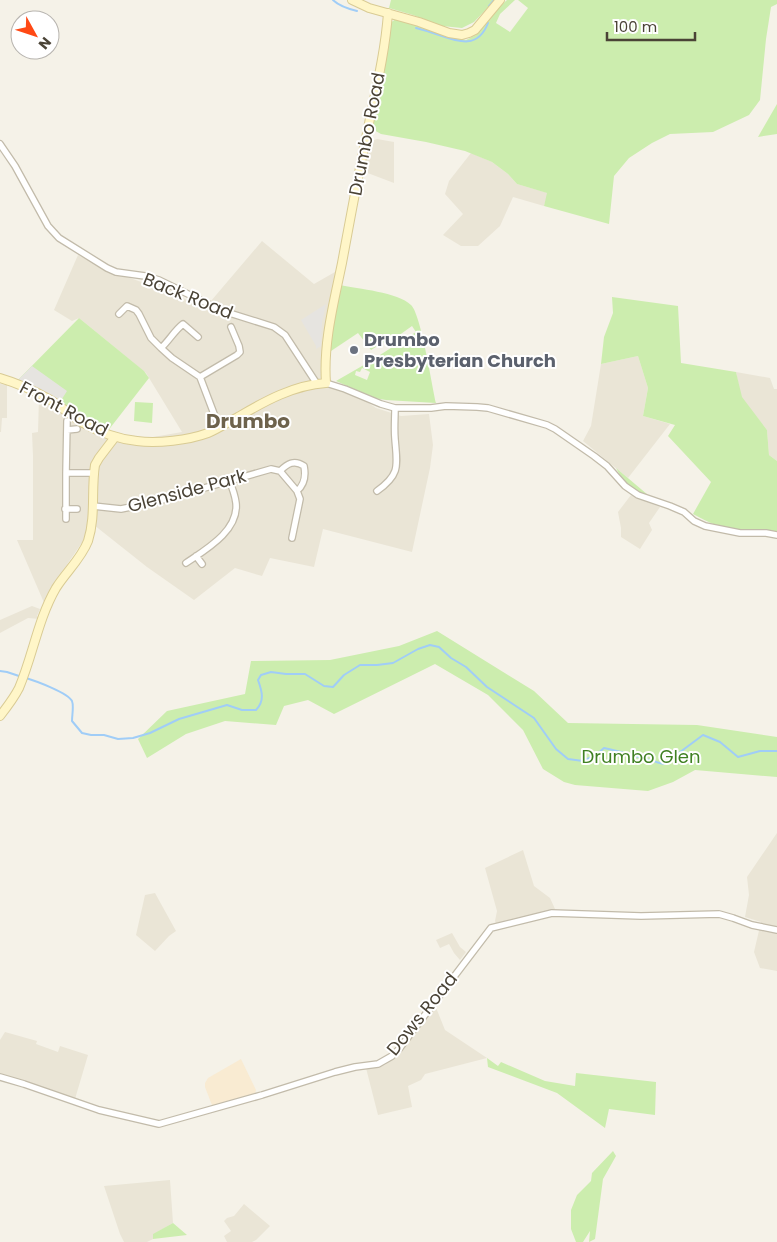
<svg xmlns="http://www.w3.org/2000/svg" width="777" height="1242" font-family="Poppins,sans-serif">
  <rect width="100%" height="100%" fill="#f5f2e8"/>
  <!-- residential -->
  <path fill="#eae5d6" d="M377 139 394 142V183L365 172 369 142Z
    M471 153 492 162 508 174 517 184 548 193 544 206 513 197 500 226 478 246H461L443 235 463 214 445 194 449 181Z
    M262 241 314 284 335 272 326 349V380L354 393 376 408 401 416 429 414 433 445 430 468 412 552 323 529 314 567 270 558 262 576 235 568 194 600 147 567 94 525 68 563 45 605 17 540H33V456L32 433 38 432 39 398 82 427 85 424 136 440 182 432 146 373 79 318 72 321 54 310 78 255 110 271 147 284 166 288 185 299 205 308Z
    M638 356 648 388 643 416 670 424 628 478 583 441 591 426 601 364Z
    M736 372 770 378 774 389H777V461L769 455 767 430 741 397Z
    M0 384 7 385V418H2L1 432H0Z
    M631 495 660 507 649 523 652 530 640 549 621 537V528L618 512Z
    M32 606 40 609 37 616 40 619 28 618 0 633V620Z
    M777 833V971L760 968 754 952 761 922 745 917 749 895 747 877Z
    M523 850 534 886 550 898 555 909 496 923 495 921 497 911 485 868Z
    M155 893 176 931 169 936 155 951 136 935 145 895Z
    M452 933 460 947 466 952 460 960 454 953 449 944 440 948 436 940Z
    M435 1005 445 1030 487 1058 425 1074 421 1080 408 1086 412 1107 378 1115 366 1068 385 1065 398 1052Z
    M5 1032 37 1041 36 1044 58 1052 60 1046 88 1055 75 1099 0 1075V1040Z
    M170 1180 173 1223 154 1234 153 1239 147 1242H124L120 1234 104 1186Z
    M244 1204 270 1226 256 1240 252 1242H227L224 1236 231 1231 224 1221 227 1218 234 1216Z"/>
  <!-- commercial -->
  <path fill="#f9ebd2" d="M241 1059 256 1090 255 1094 213 1108 205 1087V1083L208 1078Z"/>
  <!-- green -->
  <path fill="#ccedae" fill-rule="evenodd" d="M391 0H495L474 22 462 28 442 26 413 15 389 8Z
    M507 0H515L500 14 496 23 510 32 528 8 518 0H777V4L771 7 766 39 760 100 749 115 713 132 670 134 652 143 629 158 614 176 609 224 544 206 547 193 517 184 508 174 492 162 465 151 426 142 381 134 372 129 389 45 390 23 396 19 424 26 454 37 466 40 476 35 494 12Z
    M777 104V134L758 137Z
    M340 285C358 289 398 292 411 305 421 314 432 386 436 403L386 400 374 398 336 381 369 362 416 332 412 326 398 336 386 344 384 342 371 350 358 333 328 353ZM362 368 370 372 367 380 355 375 356 371 360 372Z
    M612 297 678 306 681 363 736 372 742 397 767 430 769 455 777 461V532C764 530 754 533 741 532 724 530 708 522 693 514L711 482 668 436 675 425 643 416 648 388 638 356 601 364 604 337 613 313Z
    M79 318 144 371 149 378 107 432 86 422 47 394 18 380Z
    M135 402 153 403 152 423 134 421Z
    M616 468 648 495C629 489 625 485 616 468Z
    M437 631 534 691 568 723 697 725 777 737V777L695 770 673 782 648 791 575 785 564 782 543 769 523 730 488 695 435 664 334 714 308 700 284 706 276 725 225 721 186 734 147 758 138 739 167 711 245 694 251 661 330 660 399 646Z
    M487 1058 498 1066 501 1062 545 1081 575 1086 576 1073 656 1082 655 1115 609 1109 605 1128 557 1093 488 1067Z
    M613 1151 616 1156 603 1179 595 1239 589 1242 590 1231 583 1242H576L571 1229V1210L577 1195 591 1181 592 1173Z
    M173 1223 187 1235 153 1239V1234Z"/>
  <!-- parking -->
  <path fill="#e6e4e0" d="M326 304 322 323 321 346 316 349V346L301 320Z
    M32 366 67 391 60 402 47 394 18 380Z"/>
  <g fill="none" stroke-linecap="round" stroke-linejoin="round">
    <!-- stream -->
    <path stroke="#a0cdf7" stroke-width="2" d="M333 0C339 6 349 9 357 11
      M489 6 494 0
      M416 28C424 30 431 32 439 35 459 42 478 49 488 23
      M0 671 7 672 22 677
      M26 678C36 681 68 693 72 701 74 706 72 715 72 721L82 733 91 735H104L118 739 133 738 150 733 179 719 227 705 242 710H256C265 701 262 691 258 680L261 675 271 672 286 674H305L324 686 333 687 344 675 360 665H377L393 663 418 649 430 645 439 647 451 658 466 667 487 687 534 718 556 749 568 759 583 761 596 755 604 748C624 752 644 759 664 764L703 735 720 742 738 757 760 751H777"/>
    <defs>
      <path id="street" d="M0 144 15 166 48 226 59 238 107 268 116 272 145 276 159 280 223 311 274 327 285 335 317 384
        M119 314 127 306 136 310 139 314 151 338 161 348 172 358 200 377 219 427
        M161 348C169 341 174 331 183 324L198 337
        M200 377 237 355 240 352 239 346 231 327
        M326 383 345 389 381 404 395 408H431L446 406 477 407 488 408 547 425 555 429 594 456 607 466 625 486 638 495 670 506 684 512 694 521 705 526 740 533H766L777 535
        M67 430 77 429
        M280 471 297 491
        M66 473 67 421
        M377 491C401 474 397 465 395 439 394 429 395 418 395 408
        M93 506 121 509 155 502 271 469 280 471C287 464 294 459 304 466 306 476 305 484 297 491L300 499 299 504 292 538
        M65 509H77
        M66 519V473H94
        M196 556 202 564
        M186 563C205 550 239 531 236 503 235 495 232 487 229 480
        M0 1077 24 1084 99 1110 159 1124 262 1095 335 1072 355 1067 378 1064 392 1056 399 1049 491 928 552 913 641 916 719 914 733 918 752 925 777 930"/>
      <path id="secondary" d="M352 0 369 8 419 22 449 33 462 35 469 33 475 30 500 0
        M0 378C17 383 33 390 49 399 61 406 71 416 83 423 99 432 118 439 137 441 157 444 189 440 208 433 218 429 228 422 238 417 265 401 294 385 326 383 323 343 334 302 342 263 350 220 358 176 367 133 375 93 385 54 388 13
        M0 716C7 707 14 698 19 688 33 655 38 619 56 588 66 572 81 559 88 541 96 516 91 491 95 465L99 458 115 437"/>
    </defs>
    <!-- street casing -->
    <use href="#street" stroke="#c2bbaa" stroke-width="8"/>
    <!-- secondary casing -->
    <use href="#secondary" stroke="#d9cb94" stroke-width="10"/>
    <!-- street -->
    <use href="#street" stroke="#fff" stroke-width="5.5"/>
    <!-- secondary -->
    <use href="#secondary" stroke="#fff6c8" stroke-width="8"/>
  </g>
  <!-- markers -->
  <circle fill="#6b7280" stroke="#fff" stroke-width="2" cx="354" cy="350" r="5"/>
  <g text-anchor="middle" stroke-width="4" stroke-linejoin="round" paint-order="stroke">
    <!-- street labels -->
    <g font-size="18" fill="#4a4336" stroke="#fff">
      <text transform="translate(367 134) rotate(-79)" y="6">Drumbo Road</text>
      <text transform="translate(188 296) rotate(22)" y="6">Back Road</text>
      <text transform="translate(64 409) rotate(28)" y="6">Front Road</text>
      <text transform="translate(187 491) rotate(-15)" y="6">Glenside Park</text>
      <text transform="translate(422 1014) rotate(-51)" y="6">Dows Road</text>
    </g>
    <!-- worship labels -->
    <g font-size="18" font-weight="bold" fill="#5b616d" stroke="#fff" text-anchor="start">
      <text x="364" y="346">Drumbo<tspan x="364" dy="21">Presbyterian Church</tspan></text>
    </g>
    <!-- park labels -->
    <g font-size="18" fill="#408123" stroke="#fff">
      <text x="641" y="763">Drumbo Glen</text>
    </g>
    <!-- quarter labels -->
    <g font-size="20" font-weight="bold" fill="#6d624c" stroke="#fff">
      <text x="248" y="428">Drumbo</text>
    </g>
  </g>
  <!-- north arrow -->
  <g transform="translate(35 35) rotate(130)"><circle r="24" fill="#ffffff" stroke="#b7b4af"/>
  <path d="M0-4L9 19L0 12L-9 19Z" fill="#ff4915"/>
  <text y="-8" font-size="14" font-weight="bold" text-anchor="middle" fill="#4a4336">N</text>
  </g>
  <!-- scale -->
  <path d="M607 32v8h88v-8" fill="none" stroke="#4a4336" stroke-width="2.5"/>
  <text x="614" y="32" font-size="15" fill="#4a4336" stroke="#ffffff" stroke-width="4" paint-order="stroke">100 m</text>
</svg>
